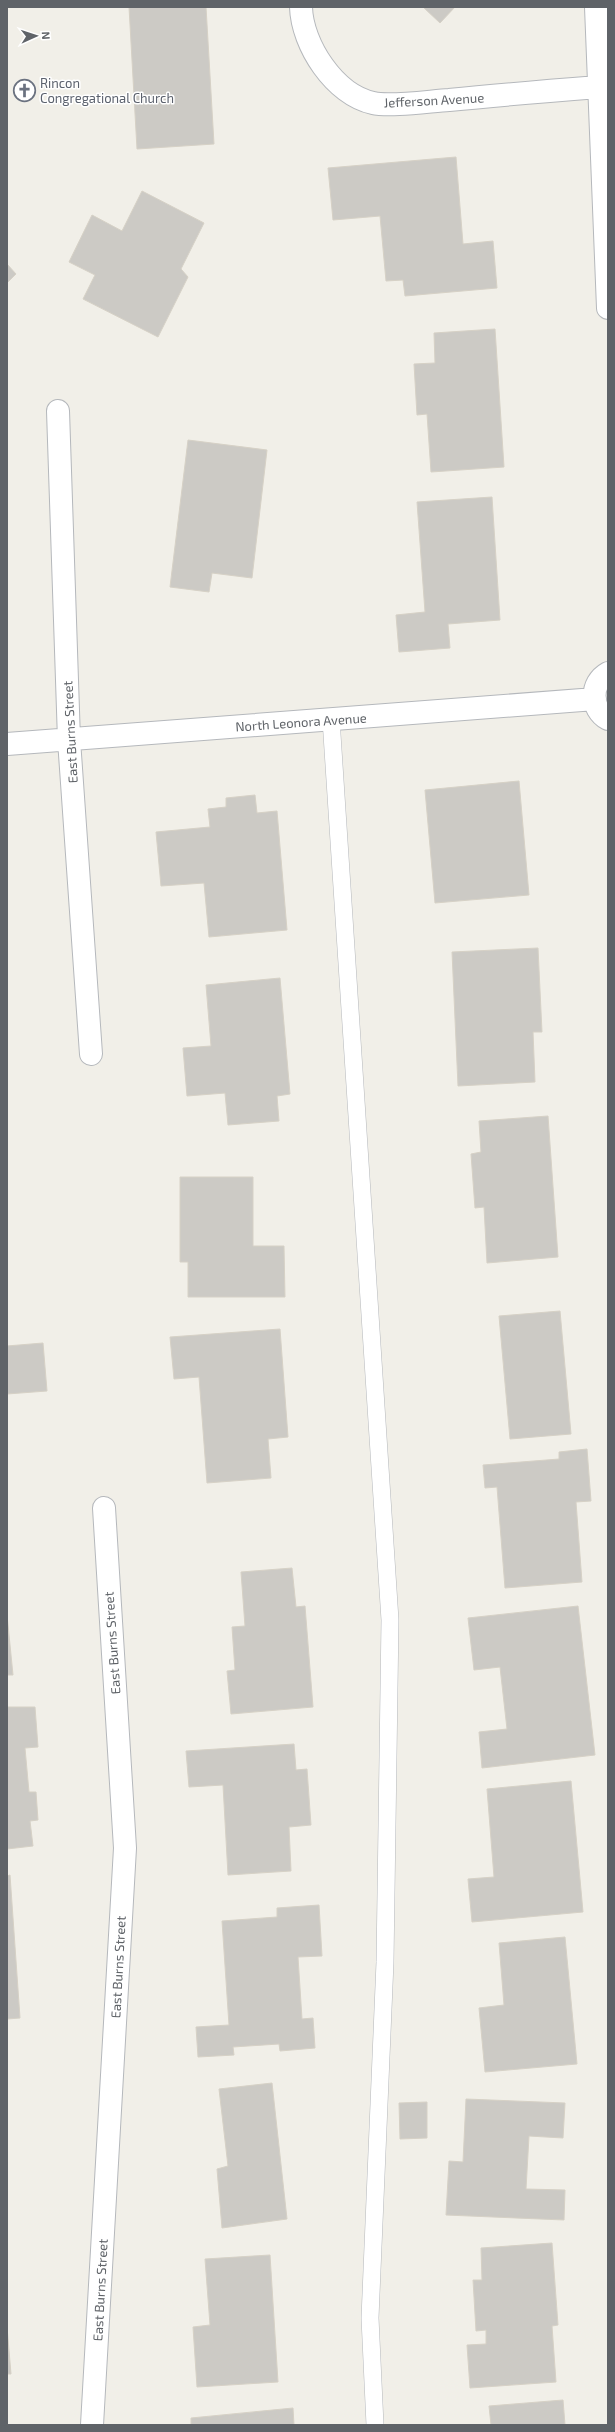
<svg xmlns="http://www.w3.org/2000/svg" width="615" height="2432" font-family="'Exo 2',sans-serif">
  <rect width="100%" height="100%" fill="#f1efe8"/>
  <!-- building -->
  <path fill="#cccac5" stroke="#d6d1c6" d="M129 7H206L214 144 137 149Z
    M423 7H455L440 23Z
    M456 157 463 244 493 241 497 288 405 296 403 280 386 281 380 216 333 220 328 168Z
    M142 191 204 223 181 269 188 277 158 337 83 299 95 275 69 262 92 215 122 231Z
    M7 264 16 274 7 283Z
    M495 329 504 467 431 472 427 414 417 415 414 364 435 363 434 333Z
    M188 440 267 450 252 578 212 573 209 592 170 587Z
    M492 497 500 620 448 624 450 648 399 652 396 615 425 612 417 502Z
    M519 781 529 895 435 903 425 790Z
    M255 795 257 813 277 811 287 930 209 937 204 883 161 886 156 832 210 827 208 809 226 807V798Z
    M538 948 542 1032H533L535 1082 458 1086 452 952Z
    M280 978 290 1094 277 1096 279 1121 228 1125 225 1093 187 1096 183 1048 211 1046 206 985Z
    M548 1116 558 1257 487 1263 484 1207 475 1208 471 1154 481 1152 479 1121Z
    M180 1177H253V1246H284L285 1297H188V1262H180Z
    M560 1311 571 1434 510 1439 499 1316Z
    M280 1329 288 1437 268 1439 271 1478 207 1483 199 1377 174 1379 170 1337Z
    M43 1343 47 1391 7 1394V1346Z
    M587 1449 591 1501 576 1502 582 1582 505 1588 497 1487 485 1488 483 1465 559 1459V1452Z
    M292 1568 296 1607 305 1606 313 1707 231 1714 227 1671 235 1670 232 1627 245 1626 241 1572Z
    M578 1606 595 1755 482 1768 479 1732 507 1729 500 1667 474 1670 468 1618Z
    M7 1615 13 1675H7Z
    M7 1707H35L38 1747 25 1748 29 1792H36L38 1820 30 1821 33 1846 7 1849Z
    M294 1744 296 1770 307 1769 311 1825 289 1827 291 1871 228 1875 223 1785 189 1787 186 1751Z
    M571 1781 583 1912 472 1922 468 1879 494 1877 487 1789Z
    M10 1875 20 2018 7 2019V1876Z
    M319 1905 322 1956 298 1957 302 2019 313 2018 315 2048 280 2051 279 2044 233 2047 234 2055 198 2057 196 2027 229 2025 222 1921 277 1917V1908Z
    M565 1937 577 2064 485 2072 479 2008 504 2005 499 1943Z
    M272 2083 287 2219 222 2228 217 2169 228 2166 219 2089Z
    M466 2099 565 2103 563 2138 529 2136 526 2189 565 2190 564 2220 446 2215 449 2161 463 2162Z
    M427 2102V2138L400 2139 399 2103Z
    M552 2243 558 2325 552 2326 556 2382 470 2388 467 2345 486 2344V2330L476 2331 473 2280H482L481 2248Z
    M270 2255 278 2382 197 2387 193 2327 210 2325 205 2259Z
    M7 2327 11 2374H7Z
    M563 2400 565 2425H491L489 2406Z
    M293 2408 294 2425H191V2418Z"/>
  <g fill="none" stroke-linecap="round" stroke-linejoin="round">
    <defs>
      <path id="lane" d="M331 719 390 1620 385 1962 370 2318 375 2425"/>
      <path id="street" d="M301 7C302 45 335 95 373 103 390 107 431 101 449 100 499 95 548 91 598 87
        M596 7 608 308
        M58 411 69 740 91 1054
        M608 673C590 683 590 709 608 719
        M7 744 595 699
        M92 2425 125 1848 104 1508"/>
    </defs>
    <!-- lane casing -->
    <use href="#lane" stroke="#b5b8bc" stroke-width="18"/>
    <!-- street casing -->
    <use href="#street" stroke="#b5b8bc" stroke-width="24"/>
    <!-- lane -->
    <use href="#lane" stroke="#fff" stroke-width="17"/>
    <!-- street -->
    <use href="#street" stroke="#fff" stroke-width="22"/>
  </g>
  <!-- icons -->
  <defs>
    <symbol id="church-ring" viewBox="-11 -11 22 22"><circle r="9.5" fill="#fff" stroke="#6b7280" stroke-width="1.5"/><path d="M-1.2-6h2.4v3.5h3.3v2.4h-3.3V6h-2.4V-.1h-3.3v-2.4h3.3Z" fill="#6b7280"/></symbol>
  </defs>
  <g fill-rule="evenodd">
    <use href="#church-ring" x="12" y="78" width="25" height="25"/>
  </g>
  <g text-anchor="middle" stroke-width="3" stroke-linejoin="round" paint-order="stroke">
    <!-- worship labels -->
    <g font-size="13" fill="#5b616d" stroke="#fff" text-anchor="start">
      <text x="40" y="88">Rincon<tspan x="40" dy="15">Congregational Church</tspan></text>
    </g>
    <!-- street labels -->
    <g font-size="13" fill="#5f6368" stroke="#fff">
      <text transform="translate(434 100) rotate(-3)" y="5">Jefferson Avenue</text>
      <text transform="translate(301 722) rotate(-4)" y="5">North Leonora Avenue</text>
      <text transform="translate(70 732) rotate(-93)" y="5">East Burns Street</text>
      <text transform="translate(112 1643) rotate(-94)" y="5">East Burns Street</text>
      <text transform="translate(118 1967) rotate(-87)" y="5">East Burns Street</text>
      <text transform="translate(100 2290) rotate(-87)" y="5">East Burns Street</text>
    </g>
  </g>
  <!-- border -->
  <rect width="615" height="2432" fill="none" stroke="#5f6368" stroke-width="16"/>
  <!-- north arrow -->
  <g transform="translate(36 36) rotate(87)" stroke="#ffffff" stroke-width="3" paint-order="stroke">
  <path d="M0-3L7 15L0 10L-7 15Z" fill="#5f6368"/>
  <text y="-6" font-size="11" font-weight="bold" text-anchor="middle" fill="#5f6368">N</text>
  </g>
</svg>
